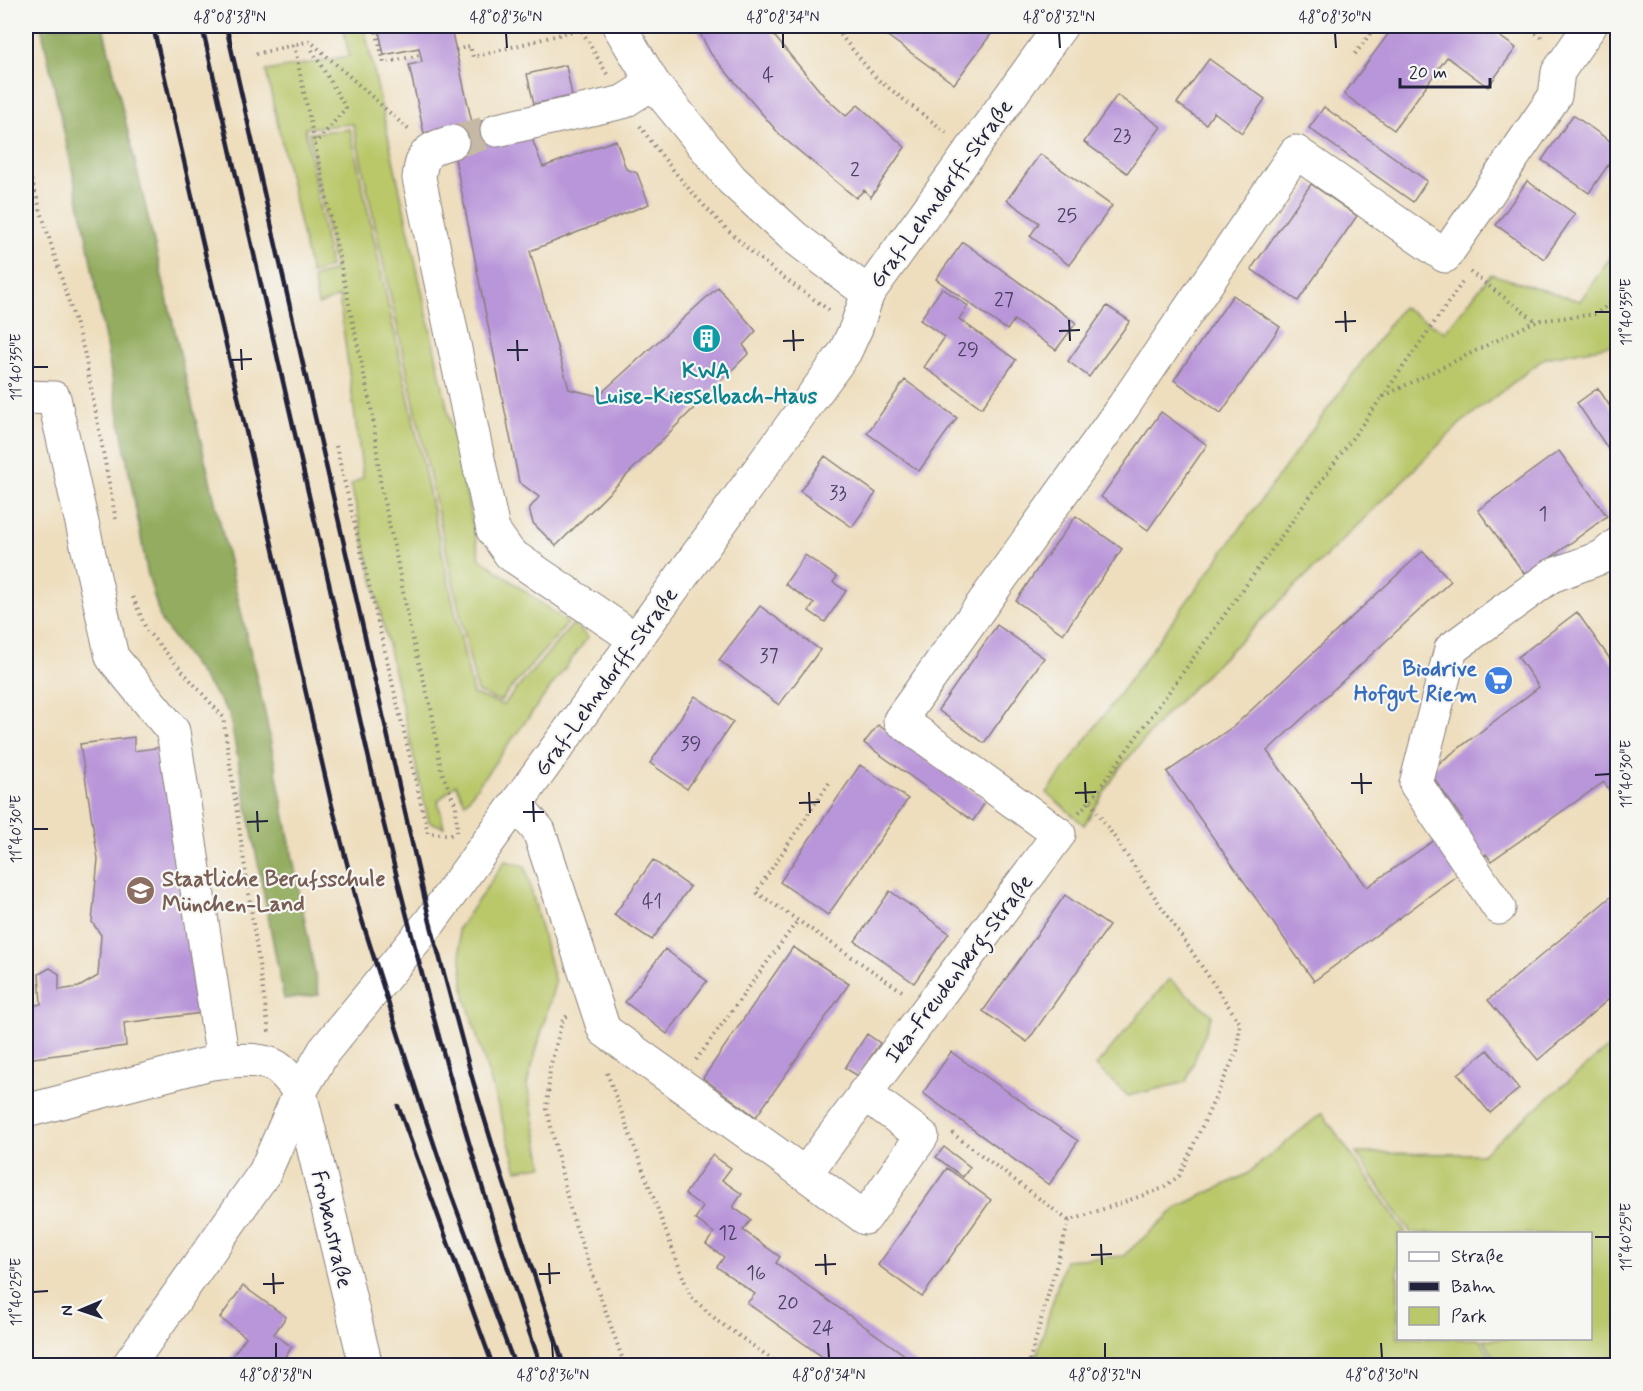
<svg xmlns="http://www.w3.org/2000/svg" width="1643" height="1391" font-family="Mynerve,sans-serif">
  <rect width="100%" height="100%" fill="#f6f6f2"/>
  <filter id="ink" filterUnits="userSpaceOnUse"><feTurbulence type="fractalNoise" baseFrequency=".0167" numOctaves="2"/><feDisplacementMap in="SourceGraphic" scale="12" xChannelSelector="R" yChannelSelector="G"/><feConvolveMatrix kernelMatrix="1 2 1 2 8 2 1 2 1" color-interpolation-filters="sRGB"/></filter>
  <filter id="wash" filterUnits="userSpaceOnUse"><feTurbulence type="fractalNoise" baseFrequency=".008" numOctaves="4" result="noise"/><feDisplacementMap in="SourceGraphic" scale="24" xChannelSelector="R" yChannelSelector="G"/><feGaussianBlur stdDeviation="1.35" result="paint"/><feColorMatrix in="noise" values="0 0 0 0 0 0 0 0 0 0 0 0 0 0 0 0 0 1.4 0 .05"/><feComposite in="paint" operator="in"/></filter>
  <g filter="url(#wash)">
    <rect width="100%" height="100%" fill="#eedebe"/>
    <!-- green -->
    <path fill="#bac86a" stroke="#6e7552" stroke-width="1.5" d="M343 26H364L480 558 568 623 500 701 477 692 353 124 305 128 330 267 311 274 266 71 349 56Z
      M350 129 473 694 503 705 573 624 588 637 465 803 456 784 438 801 444 827 429 822 351 485 363 477 339 297 318 305 313 278 335 270 309 133Z
      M1617 248V344L1545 358 1461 423 1167 713 1119 769 1084 825 1047 793 1402 307 1445 332 1491 274 1580 301Z
      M505 861 525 866 555 983 527 1084 543 1166 517 1170 465 996 458 929Z
      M1169 979 1212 1015 1186 1082 1128 1096 1096 1066Z
      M1617 1040V1365H1501L1483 1339 1590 1338V1234L1411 1233 1356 1153 1482 1154Z
      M1322 1113 1406 1233 1398 1234V1338L1479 1339 1498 1365H1034L1065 1260 1123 1256 1178 1207 1247 1174Z"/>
    <!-- forest -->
    <path fill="#93ac5e" stroke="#5a674c" stroke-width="1.5" d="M41 26H103L266 718 319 995 284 999 229 713 161 621 147 571 85 229Z"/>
    <g id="blocks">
      <!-- building -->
      <path fill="#b995d9" d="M378 26H483L452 33 472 123 495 118 529 131 543 167 616 140 626 169 637 173 649 204 530 251 569 389 598 396 718 287 756 331 743 345 749 353 556 546 533 523 529 509 539 497 519 482 449 128 424 133 409 65 422 62 419 48 384 55Z
        M696 26H766L824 96 846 116 858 105 905 147 871 197 864 190 856 198 781 136 711 54Z
        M881 26H997L954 84 878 29Z
        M1394 26H1485L1516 48 1488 87 1447 57 1394 130 1344 94Z
        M1209 59 1265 99 1242 133 1214 112 1206 124 1177 103Z
        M566 65 572 96 534 104 527 74Z
        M1117 95 1161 127 1127 173 1084 142Z
        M1324 107 1427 181 1413 202 1309 128Z
        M1573 115 1617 146V152L1589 193 1542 160Z
        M1040 154 1112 206 1069 265 1030 236 1039 223 1007 200Z
        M1527 181 1575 214 1544 259 1496 225Z
        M1311 184 1357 216 1298 301 1251 269Z
        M963 242 1076 323 1056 350 1014 320 1007 330 936 279Z
        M942 288 968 306 959 319 1016 360 982 408 924 367 945 337 920 320Z
        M1233 295 1280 327 1221 413 1174 380Z
        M1107 306 1130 321 1089 377 1068 361Z
        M905 380 957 418 919 471 867 433Z
        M1598 388 1617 417V462L1577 403Z
        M1161 412 1207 445 1148 530 1101 497Z
        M1559 451 1607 516 1526 576 1478 510Z
        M825 456 876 493 852 527 800 491Z
        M1076 516 1122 549 1063 634 1016 601 1038 568Z
        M1423 551 1451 581 1267 751 1367 887 1463 820 1429 771 1539 687 1518 657 1577 612 1617 669V802L1604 782 1491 861 1486 854 1314 981 1167 772 1234 726Z
        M805 555 837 577 833 582 846 591 825 622 809 611 814 604 785 584Z
        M760 606 820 650 779 705 719 660Z
        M997 625 1044 658 984 743 938 710Z
        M695 696 733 722 687 789 650 763Z
        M878 725 986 801 973 821 864 743Z
        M134 737V751L169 746 202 1013 124 1023 126 1046 26 1059V1007L41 1004 39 974 50 968 59 974V990L79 987 98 976 101 935 92 922 98 859 80 744Z
        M860 765 908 799 828 915 780 882Z
        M653 860 690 887 652 940 614 915Z
        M890 891 949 933 914 983 855 941Z
        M1065 895 1109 926 1027 1042 983 1011Z
        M1613 895 1617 900V992L1538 1060 1488 1000Z
        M793 947 849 984 756 1117 703 1078Z
        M665 949 707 981 667 1034 625 1002Z
        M867 1034 880 1043 858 1076 845 1068Z
        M1488 1050 1519 1089 1490 1113 1458 1074Z
        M951 1052 1078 1141 1049 1185 923 1093Z
        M944 1147 970 1167 963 1177 936 1157Z
        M712 1155 731 1168 722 1180 742 1194 733 1207 751 1220 743 1230 780 1257 776 1263 916 1363 914 1365H834L747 1303 755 1294 717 1267 724 1257 706 1244 714 1233 695 1219 703 1207 685 1194Z
        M947 1168 991 1200 922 1297 878 1265Z
        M243 1286 286 1317 274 1334 292 1347 279 1365H226L246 1337 220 1318Z"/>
    </g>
  </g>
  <g filter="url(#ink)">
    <use href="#blocks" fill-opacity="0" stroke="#88807c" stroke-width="1.5"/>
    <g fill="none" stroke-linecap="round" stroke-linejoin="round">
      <!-- minor-tunnel -->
      <path stroke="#c5b8a4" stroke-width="33" stroke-dasharray="33 16" stroke-linecap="butt" d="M452 142 497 130"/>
      <defs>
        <path id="minor" d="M619 26 653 83 732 180 794 237 868 293
          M497 130 623 102 653 83
          M452 142C428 149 422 152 419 178L493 530 510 554 635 639
          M26 397 54 398 112 657 173 731 223 1061
          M517 805 539 831 604 1030 805 1174 1059 834 900 720 1123 407 1296 152 1445 256 1555 96 1558 72 1590 26
          M1499 908 1416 784 1451 649 1551 576 1602 557 1618 544
          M300 1092 366 1366
          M26 1111 211 1063C230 1061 255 1057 273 1065 283 1069 293 1084 300 1092
          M805 1174 865 1218 922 1136 864 1093
          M128 1366 265 1172 300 1092 324 1051 430 922 845 352 856 328 868 293 1061 26"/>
      </defs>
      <!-- minor casing -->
      <use href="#minor" stroke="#88807c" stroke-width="35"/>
      <!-- path -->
      <path stroke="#88807c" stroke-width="4" stroke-dasharray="1.5 4.5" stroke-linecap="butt" d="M375 26 384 63 420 55
        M579 26 607 74
        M833 26 838 32
        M844 26 838 32 877 79 947 133
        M1526 26 1544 39
        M294 45 373 417 381 488 395 550 411 633 432 712 441 770 456 806 457 832
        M312 50 346 108 315 144
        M456 50 470 46 473 57 589 27
        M256 54 310 41 409 130
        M1355 54 1376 26
        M640 126C676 177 720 228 770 267 789 282 809 296 829 310
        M26 163 84 351 116 520
        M1470 272 1536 321
        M1382 397 1462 283
        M336 446 428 833 455 835
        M133 597 147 631 223 717 269 1032
        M829 783 756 892 902 991
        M1079 812 1090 801 1382 397 1536 321 1596 314 1618 298
        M567 1016 562 1022 550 1068 547 1109 571 1213 625 1366
        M696 1060 798 920
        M607 1073 690 1296 719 1322 782 1366
        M952 1133 1069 1221
        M1028 1366 1069 1221 1161 1189 1179 1176 1237 1051 1240 1023 1090 801"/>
      <!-- minor -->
      <use href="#minor" stroke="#fff" stroke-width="33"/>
      <!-- rail -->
      <path stroke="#22223b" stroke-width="4.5" d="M153 26 331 802 361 917 419 1099 449 1189 515 1366
        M202 26 384 825C429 1007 478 1188 541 1366
        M226 26 430 922 473 1081 504 1183 564 1366
        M398 1106 493 1366"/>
    </g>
  </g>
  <!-- ticks -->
  <path fill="none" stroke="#22223b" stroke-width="2" d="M230 33 231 48M506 33 507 48M783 33V48M1059 33 1060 48M1335 33 1336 48M1345 311 1346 332M1595 312H1610M1069 320 1070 341M1335 322 1356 321M793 330 794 351M1059 331 1080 330M517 340 518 361M783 341 804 340M241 349 242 370M507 350H528M231 360 252 359M33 367H48M1361 773 1362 794M1595 775 1610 774M1085 782 1086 803M1351 783H1372M809 792 810 813M1075 793 1096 792M533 801 534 822M799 803 820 802M257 811 258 832M523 812H544M247 822 268 821M33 829H48M1595 1237H1610M1101 1244 1102 1265M825 1254 826 1275M1091 1255 1112 1254M549 1263 550 1284M815 1265 836 1264M273 1273 274 1294M539 1274 560 1273M263 1284 284 1283M33 1292 48 1291M276 1343V1358M552 1343 553 1358M828 1343 829 1358M1105 1343V1358M1381 1343 1382 1358"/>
  <!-- icons -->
  <defs>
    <symbol id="building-disc" viewBox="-11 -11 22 22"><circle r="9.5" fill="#0f9aa8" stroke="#f6f6f2"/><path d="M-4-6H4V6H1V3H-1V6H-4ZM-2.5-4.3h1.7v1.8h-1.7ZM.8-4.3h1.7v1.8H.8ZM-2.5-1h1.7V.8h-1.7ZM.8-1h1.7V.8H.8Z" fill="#fff"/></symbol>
    <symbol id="supermarket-disc" viewBox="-11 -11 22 22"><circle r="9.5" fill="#3f7fe0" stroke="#f6f6f2"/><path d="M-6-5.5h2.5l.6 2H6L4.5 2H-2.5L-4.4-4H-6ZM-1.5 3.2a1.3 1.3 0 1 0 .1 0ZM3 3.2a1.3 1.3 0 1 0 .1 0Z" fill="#fff"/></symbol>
    <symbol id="school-disc" viewBox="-11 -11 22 22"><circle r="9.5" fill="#8d6e63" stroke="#f6f6f2"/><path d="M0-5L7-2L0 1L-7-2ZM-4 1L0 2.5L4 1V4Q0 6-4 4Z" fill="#fff"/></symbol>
  </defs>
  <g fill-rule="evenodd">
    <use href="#building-disc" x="690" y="322" width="33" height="33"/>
    <use href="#supermarket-disc" x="1482" y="664" width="33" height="33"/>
    <use href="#school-disc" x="124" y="874" width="33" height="33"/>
  </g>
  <g text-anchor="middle" stroke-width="4.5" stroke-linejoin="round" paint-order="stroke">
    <!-- number labels -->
    <g font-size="20" fill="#483f62">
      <text x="768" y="82">4</text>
      <text x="1122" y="142">23</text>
      <text x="855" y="176">2</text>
      <text x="1067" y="222">25</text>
      <text x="1004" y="306">27</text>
      <text x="968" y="356">29</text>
      <text x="838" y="499">33</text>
      <text x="1543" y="520">1</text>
      <text x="769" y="662">37</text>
      <text x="691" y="750">39</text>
      <text x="652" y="908">41</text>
      <text x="728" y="1239">12</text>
      <text x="756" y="1279">16</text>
      <text x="788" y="1309">20</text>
      <text x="823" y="1334">24</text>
    </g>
    <!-- street labels -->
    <g font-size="22" fill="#22223b" stroke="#f6f6f2">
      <text transform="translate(940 193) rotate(-54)" y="8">Graf-Lehndorff-Straße</text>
      <text transform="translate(605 681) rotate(-54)" y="8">Graf-Lehndorff-Straße</text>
      <text transform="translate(958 968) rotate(-53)" y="8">Ika-Freudenberg-Straße</text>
      <text transform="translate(333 1229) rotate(77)" y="8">Frobenstraße</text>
    </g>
    <!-- culture labels -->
    <g font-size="22" font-weight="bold" fill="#0d838f" stroke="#f6f6f2">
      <text x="706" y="378">KWA<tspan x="706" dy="25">Luise-Kiesselbach-Haus</tspan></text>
    </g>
    <!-- shop labels -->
    <g font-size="22" font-weight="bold" fill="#366cbe" stroke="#f6f6f2" text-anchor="end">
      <text x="1477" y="676">Biodrive<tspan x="1477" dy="25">Hofgut Riem</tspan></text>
    </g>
    <!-- education labels -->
    <g font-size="22" font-weight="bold" fill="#785e54" stroke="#f6f6f2" text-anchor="start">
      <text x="162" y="886">Staatliche Berufsschule<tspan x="162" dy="25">München-Land</tspan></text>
    </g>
  </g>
  <!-- margin -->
  <rect width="1643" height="1391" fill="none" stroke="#f6f6f2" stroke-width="66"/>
  <!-- legend -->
  <rect x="1397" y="1232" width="195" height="108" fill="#f6f6f2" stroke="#a1a1a9" stroke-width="1.5"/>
  <rect x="1409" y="1252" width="30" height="9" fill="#ffffff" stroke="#a1a1a9" stroke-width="1.5"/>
  <text x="1451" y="1262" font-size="18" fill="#22223b">Straße</text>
  <rect x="1409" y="1282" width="30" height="9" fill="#22223b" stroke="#a1a1a9" stroke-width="1.5"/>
  <text x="1451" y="1292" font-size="18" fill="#22223b">Bahn</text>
  <rect x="1409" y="1307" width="30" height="18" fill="#bac86a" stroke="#a1a1a9" stroke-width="1.5"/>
  <text x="1451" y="1322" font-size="18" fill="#22223b">Park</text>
  <!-- north arrow -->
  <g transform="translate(81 1310) rotate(268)" stroke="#f6f6f2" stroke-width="4.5" paint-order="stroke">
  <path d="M0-4.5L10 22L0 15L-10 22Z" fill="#22223b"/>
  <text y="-9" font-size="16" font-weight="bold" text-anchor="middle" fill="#22223b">N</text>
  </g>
  <!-- scale -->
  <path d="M1400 78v9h90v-9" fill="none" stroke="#22223b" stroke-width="3"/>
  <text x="1409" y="78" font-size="18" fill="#22223b" stroke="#f6f6f2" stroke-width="4.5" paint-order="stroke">20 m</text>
  <rect x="33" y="33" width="1577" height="1325" fill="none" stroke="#22223b" stroke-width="2"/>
  <g font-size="15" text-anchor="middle" fill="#22223b">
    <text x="230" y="22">48°08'38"N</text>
    <text x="506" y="22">48°08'36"N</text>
    <text x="783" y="22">48°08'34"N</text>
    <text x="1059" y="22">48°08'32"N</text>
    <text x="1335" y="22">48°08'30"N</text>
    <text transform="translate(1626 312) rotate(-90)" y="5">11°40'35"E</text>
    <text transform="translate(16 367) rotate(-90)" y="5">11°40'35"E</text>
    <text transform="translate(1626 774) rotate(-90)" y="5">11°40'30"E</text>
    <text transform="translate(16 829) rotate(-90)" y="5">11°40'30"E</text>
    <text transform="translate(1626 1237) rotate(-90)" y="5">11°40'25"E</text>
    <text transform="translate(16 1292) rotate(-90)" y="5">11°40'25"E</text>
    <text x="276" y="1380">48°08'38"N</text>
    <text x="553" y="1380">48°08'36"N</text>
    <text x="829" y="1380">48°08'34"N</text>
    <text x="1105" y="1380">48°08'32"N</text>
    <text x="1382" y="1380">48°08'30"N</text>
  </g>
</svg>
